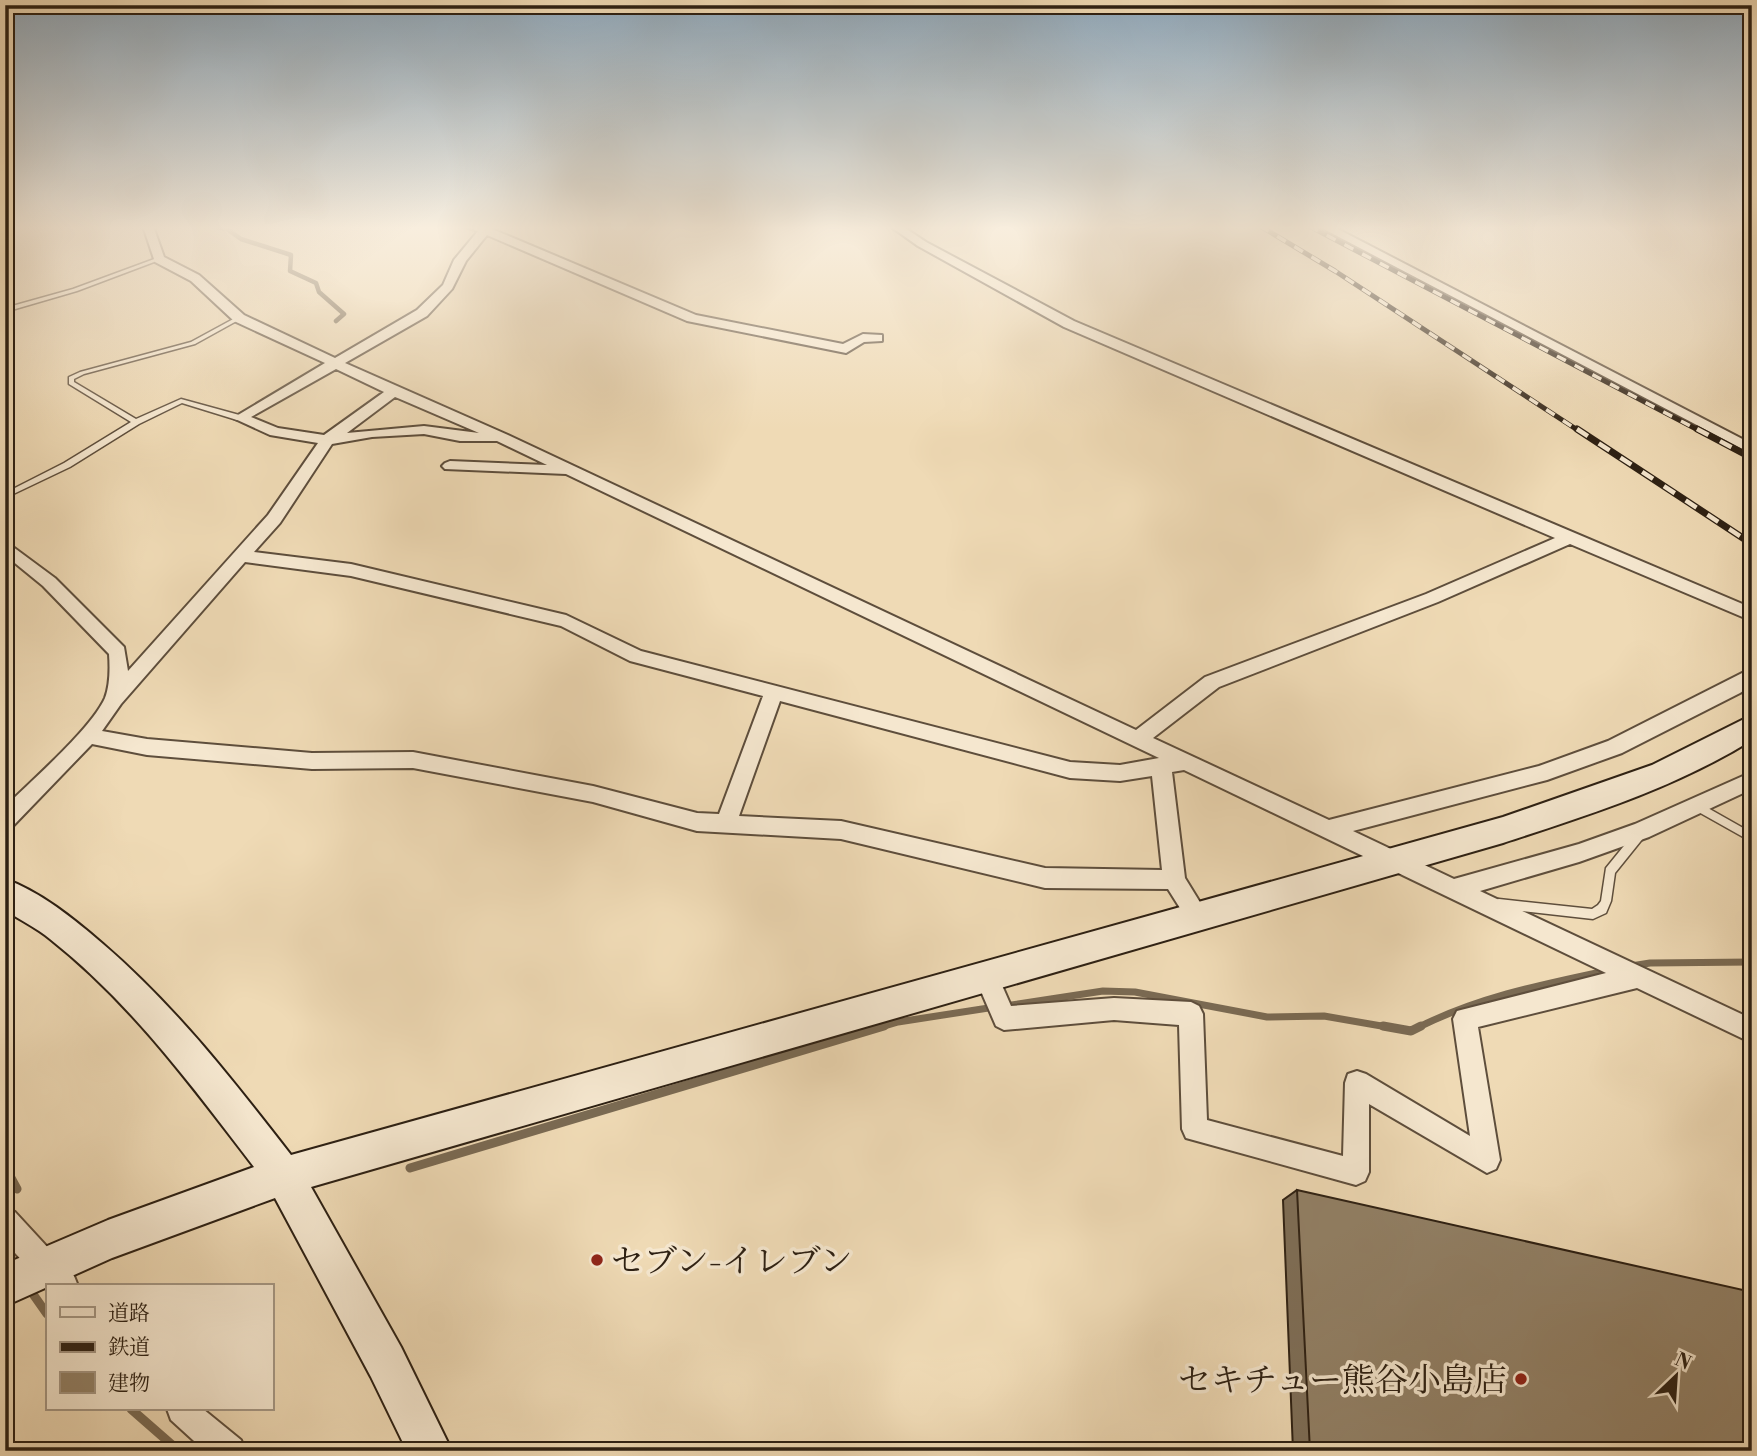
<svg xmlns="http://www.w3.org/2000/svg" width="1757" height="1456" font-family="'Libre Bodoni','Noto Serif JP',serif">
  <rect width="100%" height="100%" fill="#efdab5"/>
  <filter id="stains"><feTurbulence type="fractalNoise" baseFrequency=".00286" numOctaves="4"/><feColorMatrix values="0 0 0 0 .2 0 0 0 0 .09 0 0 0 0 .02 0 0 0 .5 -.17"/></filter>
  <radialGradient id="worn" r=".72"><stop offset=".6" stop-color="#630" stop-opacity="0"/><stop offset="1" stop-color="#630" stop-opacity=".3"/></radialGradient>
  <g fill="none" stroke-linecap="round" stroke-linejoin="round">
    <!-- stream-far2 -->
    <path stroke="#7a6a53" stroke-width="4.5" d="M213 226 227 229 241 239 291 255 290 271 316 283 319 292 344 314 336 321"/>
    <!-- stream-far1 -->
    <path stroke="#7a6a53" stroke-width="7" d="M1631 966 1650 963 1752 962
      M1005 1006 1103 991 1135 992 1267 1017 1324 1016 1393 1028
      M878 1028 898 1022 995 1007
      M1417 1028C1478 997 1544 984 1610 970"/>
    <!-- stream -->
    <path stroke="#7a6a53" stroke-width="9" d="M1383 1026 1411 1031 1421 1026
      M5 1167 17 1189
      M410 1168 884 1026
      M5 1250 15 1266
      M28 1287 47 1314
      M131 1409 179 1451"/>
    <defs>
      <path id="lane" d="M157 258 162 259 77 291 5 312V308L73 289Z
        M237 317 242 318 195 344 84 374 74 379V382L136 419 181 399 243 416V420H237L182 403 139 424 70 467 5 498V493L64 463 131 422 69 384V377L80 372 191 342Z
        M1699 803 1752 833V842L1695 810 1694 807 1695 804Z
        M1640 830 1644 831 1645 834 1644 837 1615 873 1611 901 1606 913 1593 919 1495 908 1493 904 1495 900 1499 899 1592 909 1598 905 1601 901 1606 868 1636 831Z"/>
      <path id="street" d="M143 226H153L164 257 199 275 244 315 335 358 417 310 443 285 454 260 478 231 463 226H493L492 229 696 315 843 344 863 334 882 335V341L864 342 846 353 687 321 487 235 466 261 452 289 427 316 345 363 508 435 1136 730 1205 677 1426 594 1555 538 1064 327 918 246 890 226H902L926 242 1074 321 1752 608V621L1570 544 1438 602 1219 687 1153 738 1329 820 1539 766 1608 741 1752 668V685L1740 693 1622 753 1547 780 1353 831 1454 879 1579 844 1635 824 1752 772V789L1649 837 1579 862 1480 891 1752 1019V1043L1637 988 1478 1027 1500 1160 1496 1169 1487 1173 1369 1104V1172L1365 1181 1356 1185 1186 1138 1182 1129 1179 1025 1114 1020 1004 1030 996 1026 974 975 978 967 986 964 994 967 1011 1006 1114 998 1191 1002 1199 1006 1203 1014 1207 1120 1343 1156 1345 1083 1348 1074 1357 1071 1366 1074 1470 1136 1453 1019 1457 1011 1606 973 1184 770 1172 772 1185 878 1209 917 1206 924 1198 927 1190 924 1168 889 1045 888 841 839 697 831 593 802 413 768 312 769 147 755 92 744 12 827 5 830V807C31 781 91 729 105 698 110 685 110 668 109 654L43 586 5 555V541L55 578 124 647 128 671 268 515 318 443 270 435 233 418 325 363 234 321 191 281 155 262ZM336 369 384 392 324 435 278 428 251 417ZM395 397 400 399 479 433 424 426 347 433ZM424 434 460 441H497L547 465 450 461 445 463 442 466 445 469 566 474 1159 758 1120 765 1070 762 641 651 566 615 351 564 254 552 280 523 332 444 372 437ZM245 562 351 576 561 626 630 661 763 696 719 814 697 813 593 786 413 752 312 753 147 739 102 731 121 704ZM780 701 1070 778 1120 781 1152 776 1162 870 1045 868 841 821 739 816Z
        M1318 226H1332L1752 444V454Z
        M5 1209 15 1212 74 1276 78 1286H47V1288L5 1242Z
        M167 1409H203L241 1440 245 1451H205L171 1420Z"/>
      <path id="secondary" d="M1752 715V740C1675 788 1588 815 1503 843L311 1187 401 1347 452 1451H407L371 1377 275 1198 112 1258 5 1306V1264L108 1220 254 1167C192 1086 131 1003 50 939 37 928 20 920 5 910V879C41 892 74 919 103 944 176 1007 232 1079 291 1155L1503 817 1652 765Z"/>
    </defs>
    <!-- lane casing -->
    <use href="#lane" stroke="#5e4e3c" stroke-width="3"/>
    <!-- street casing -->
    <use href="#street" stroke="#5e4e3c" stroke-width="4"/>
    <!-- secondary casing -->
    <use href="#secondary" stroke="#2d2013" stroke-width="4"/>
    <!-- lane -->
    <use href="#lane" fill="#f5e7cf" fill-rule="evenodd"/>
    <!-- street -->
    <use href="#street" fill="#f5e7cf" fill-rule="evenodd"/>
    <!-- secondary -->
    <use href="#secondary" fill="#f5e7cf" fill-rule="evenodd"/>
    <defs>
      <path id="rail-far1" d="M1260 226 1335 271 1579 431
        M1309 226 1700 431"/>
      <path id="rail" d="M1577 429 1752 544
        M1697 429 1752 458"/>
    </defs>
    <!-- rail-far1 casing -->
    <use href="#rail-far1" stroke="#2d2013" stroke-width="5"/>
    <!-- rail casing -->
    <use href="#rail" stroke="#2d2013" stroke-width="7"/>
    <!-- rail-far1 -->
    <use href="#rail-far1" stroke="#f5e7cf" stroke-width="3.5" stroke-dasharray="10" stroke-linecap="butt"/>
    <!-- rail -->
    <use href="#rail" stroke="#f5e7cf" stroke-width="4.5" stroke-dasharray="13" stroke-linecap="butt"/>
  </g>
  <!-- wall -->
  <path fill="#7e6f59" stroke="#2d2013" stroke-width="2" d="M1297 1190 1752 1451H1293L1283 1200Z"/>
  <!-- building -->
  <path fill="#928167" stroke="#2d2013" stroke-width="2" d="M1297 1190 1752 1292V1451H1310Z"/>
  <!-- sky -->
  <linearGradient id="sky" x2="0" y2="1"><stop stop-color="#90aabe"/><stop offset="0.53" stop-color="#f8eede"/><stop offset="1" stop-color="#f8eede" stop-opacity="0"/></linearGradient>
  <rect width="1757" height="430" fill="url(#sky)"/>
  <!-- markers -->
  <g fill="#8f2418" stroke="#f5e7cf" stroke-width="2.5">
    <circle cx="597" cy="1260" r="7"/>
    <circle cx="1521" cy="1379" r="7"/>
  </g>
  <g text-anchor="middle" stroke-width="7" stroke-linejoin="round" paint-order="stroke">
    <!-- near-poi labels -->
    <g font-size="33" fill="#2d2013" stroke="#f5e7cf" text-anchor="start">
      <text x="611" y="1272">セブン-イレブン</text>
      <text x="1507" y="1391" text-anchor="end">セキチュー熊谷小島店</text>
    </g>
  </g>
  <!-- margin -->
  <rect width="1757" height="1456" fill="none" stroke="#efdab5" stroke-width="28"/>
  <rect x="7" y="7" width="1743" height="1442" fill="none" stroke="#2d2013" stroke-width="3.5"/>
  <rect x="14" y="14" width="1729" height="1428" fill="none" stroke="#2d2013" stroke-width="2"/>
  <!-- legend -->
  <rect x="46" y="1284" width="228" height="126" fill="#f5e7cf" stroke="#a59784" stroke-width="2"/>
  <rect x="60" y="1307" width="35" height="10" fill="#f5e7cf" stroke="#a59784" stroke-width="2"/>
  <text x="108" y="1320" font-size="21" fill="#2d2013">道路</text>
  <rect x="60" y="1342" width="35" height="10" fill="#2d2013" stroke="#a59784" stroke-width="2"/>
  <text x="108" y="1354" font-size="21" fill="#2d2013">鉄道</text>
  <rect x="60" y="1372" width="35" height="21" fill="#928167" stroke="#a59784" stroke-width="2"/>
  <text x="108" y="1390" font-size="21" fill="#2d2013">建物</text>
  <!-- north arrow -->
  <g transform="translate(1676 1376) rotate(25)" stroke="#f5e7cf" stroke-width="5" paint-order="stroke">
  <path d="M0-5L12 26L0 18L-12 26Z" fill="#2d2013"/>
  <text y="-10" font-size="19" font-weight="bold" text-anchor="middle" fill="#2d2013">N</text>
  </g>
  <rect width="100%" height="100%" filter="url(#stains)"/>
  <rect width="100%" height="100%" fill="url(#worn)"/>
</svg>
